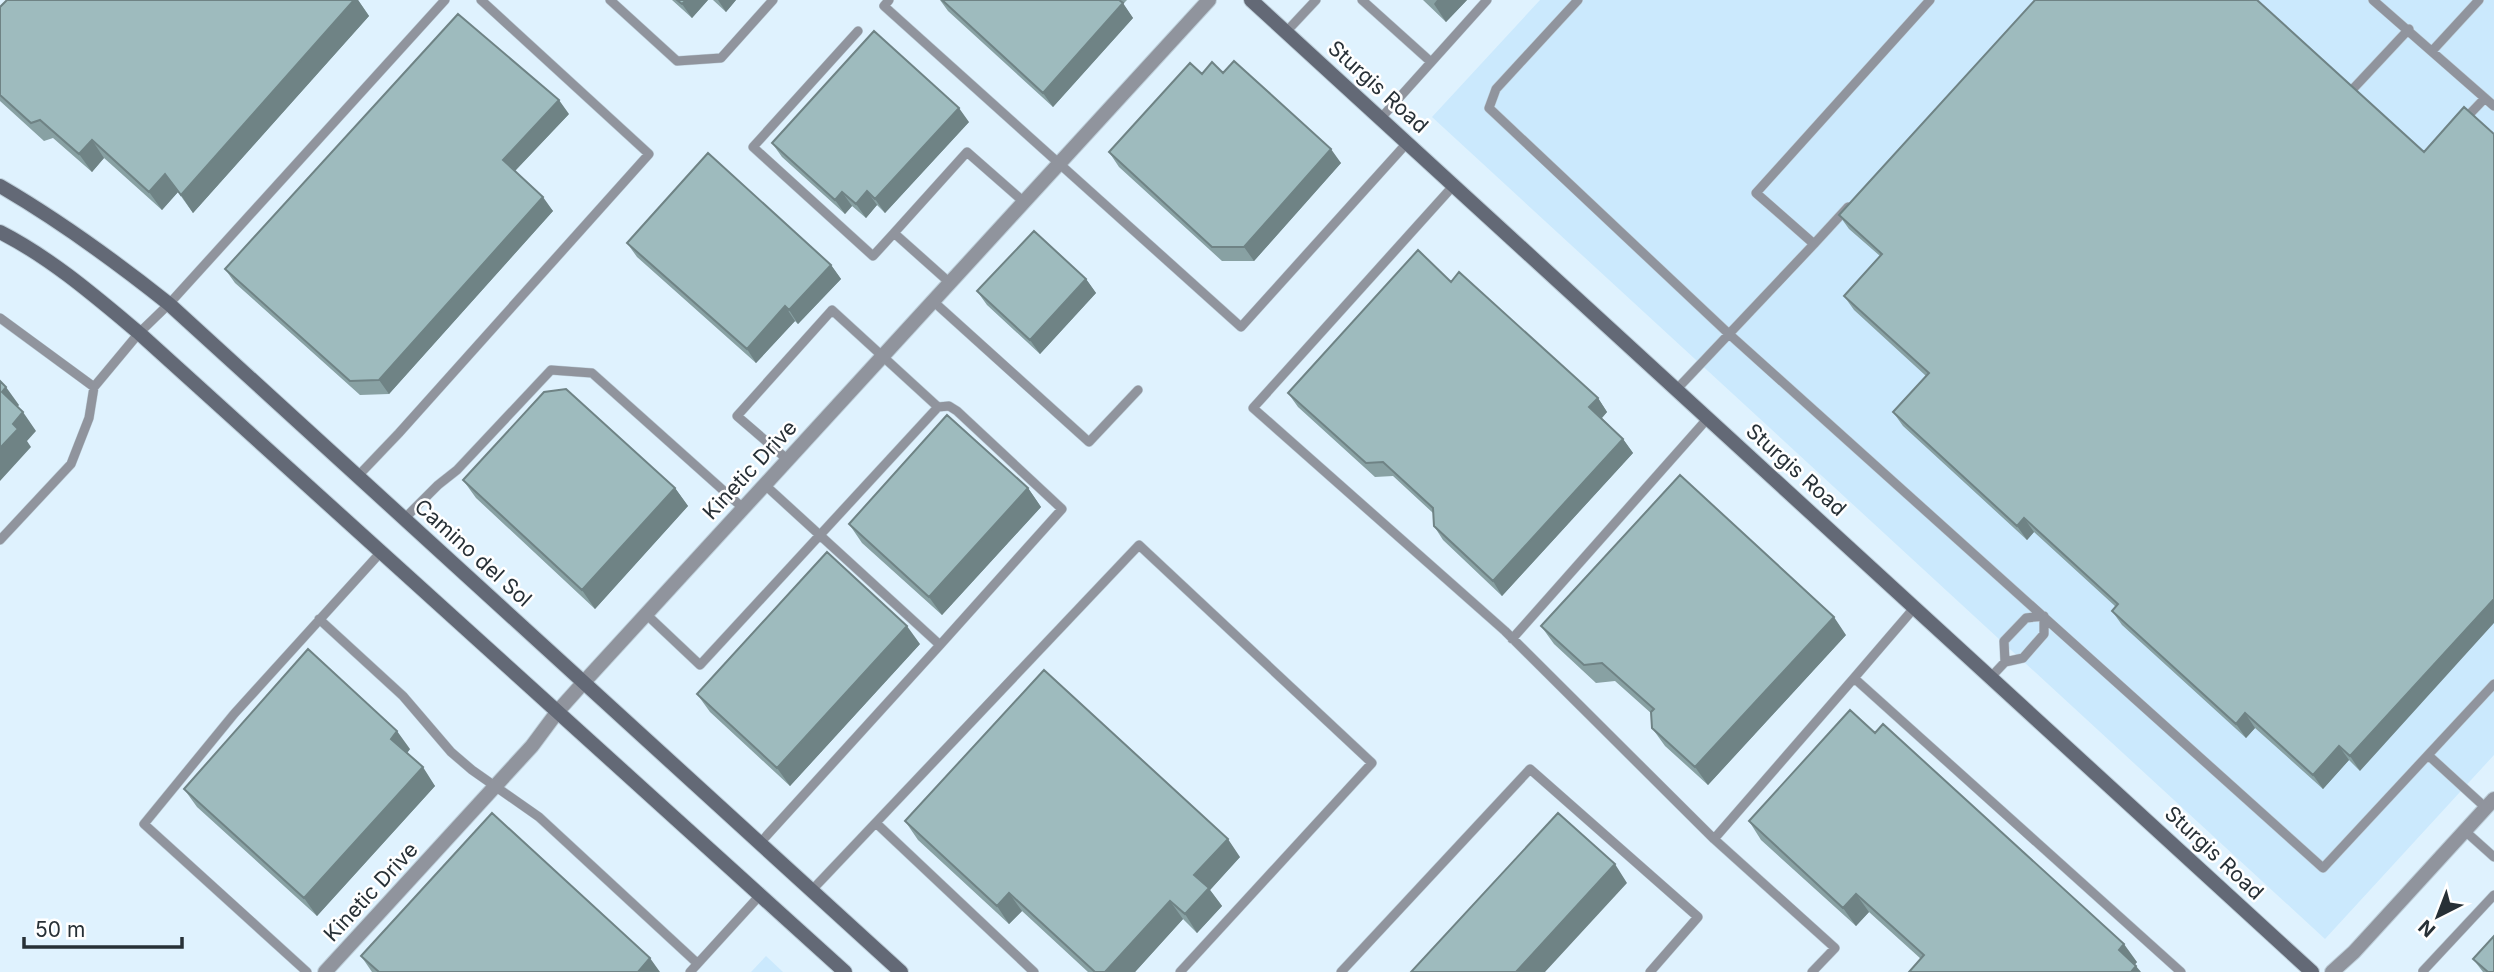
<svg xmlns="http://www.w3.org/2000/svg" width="2494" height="972" font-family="Inter,sans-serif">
  <rect width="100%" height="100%" fill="#dff2fe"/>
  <!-- built -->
  <path fill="#cbe9fd" d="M1540 0H2494V755L2325 939 1432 117Z
    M766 956 783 972H751Z"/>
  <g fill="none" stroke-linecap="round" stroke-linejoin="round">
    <defs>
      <path id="lane" d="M610 0 677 61 721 58 773 0
        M889 0 884 6 1241 327 1407 143
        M1362 0 1431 62
        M1578 0 1496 89 1489 108 1729 334 2323 868 2494 684
        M2373 0 2494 106
        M858 31 753 147 873 256 894 233 950 283
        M1286 32 1316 0
        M2433 50 2479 0
        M2351 91 2409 29
        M1381 118 1487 0
        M2464 120 2485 98
        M1454 185 1253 408 1505 631 1714 839 1854 678 2181 972
        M894 233 967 152 1024 202
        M1814 244 1848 207
        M934 302 1089 442 1138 390
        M0 318 94 387 139 333 169 304 445 0
        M1676 390 1814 244 1756 193 1930 0
        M938 407 949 406 957 411 1062 509 940 645
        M357 477 399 433 649 154 481 0
        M404 519 438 485 457 470 551 370 592 373 743 508
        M0 540 71 464 89 418 94 387
        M646 614 700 665 938 407 832 310 737 416 788 460
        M319 619 403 696 451 752 472 770 539 817 697 963
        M1512 639 1708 418
        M1991 677 2005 662 2023 658 2044 634V616L2026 618 2004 641 2005 662
        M1854 678 1915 607
        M2428 755 2486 808
        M876 823 1034 972
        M2465 831 2494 857
        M1714 839 1835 948 1812 972
        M760 843 940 645 765 485
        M812 890 1139 545 1372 763 1180 972
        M307 972 144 824 234 714 381 552
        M690 972 761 894
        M1341 972 1530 769 1698 917 1650 972
        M2424 972 2423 971 2494 895"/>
      <path id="street" d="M325 972 532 746 558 711 584 682 1209 0
        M2332 972 2354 952 2494 799"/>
      <path id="secondary" d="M1251 0 2312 972
        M0 186C60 221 115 261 169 304L901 972
        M0 232C51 258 96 297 139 333L845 972"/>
    </defs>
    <!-- lane casing -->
    <use href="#lane" stroke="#becfda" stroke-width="10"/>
    <!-- street casing -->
    <use href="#street" stroke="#becfda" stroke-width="16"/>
    <!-- secondary casing -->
    <use href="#secondary" stroke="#becfda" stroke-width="16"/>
    <!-- lane -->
    <use href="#lane" stroke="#90949d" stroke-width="9"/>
    <!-- street -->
    <use href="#street" stroke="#90949d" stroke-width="14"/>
    <!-- secondary -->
    <use href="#secondary" stroke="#636976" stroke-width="14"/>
  </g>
  <!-- wall -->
  <path fill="#88a1a3" d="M7 0H358L369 16 193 213 178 192 162 210 104 158 92 172 53 138 44 141 0 101V7Z
    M672 0H708L692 18Z
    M713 0H736L726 12Z
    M940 0H1127L1123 4 1133 18 1053 107 948 11Z
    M1423 0H1467L1446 22Z
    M2035 0 2360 771 2349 760 2323 789 2255 728 2246 738 2122 625 2112 611 2116 607 2034 532 2027 540 1903 426 1893 412 1926 376 1854 310 1844 296 1880 256 1849 229 1839 215Z
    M1223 73 1341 163 1254 261H1222L1119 167 1109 152 1202 74Z
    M569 114 515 171 553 211 389 394 360 395 235 283 225 269Z
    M969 122 885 213 877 205 866 218 852 206 845 214 782 157 772 143Z
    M627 243 831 265 841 279 798 324 795 321 756 363 637 257Z
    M1086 279 1096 293 1040 354 987 305 977 291Z
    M1451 282 1598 398 1607 412 1602 418 1623 439 1633 453 1502 596 1443 540 1434 526 1433 513 1393 476 1375 477 1298 407 1288 393Z
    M463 480 675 488 688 506 595 609 476 498Z
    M1028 488 1041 507 942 615 862 543 849 524Z
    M1541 626 1846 635 1708 785 1665 746 1652 728V714L1615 681 1596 683 1554 644Z
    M920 644 790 786 710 712 697 694Z
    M410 749 407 753 435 786 317 916 197 807 184 789Z
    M905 821 1240 857 1210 890 1222 906 1197 933 1183 919 1135 972H1088L1022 911 1009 924 918 840Z
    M1749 821 2137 962 2135 964 1921 959 1869 912 1856 926 1761 840Z
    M361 956 660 972H372Z
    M2473 959 2494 972H2483Z"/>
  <!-- shaded-wall -->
  <path fill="#6f8385" d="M354 0H358L369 16 193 213 181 195Z
    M686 0H708L692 18 682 4Z
    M718 0H736L726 12Z
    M1437 0H1467L1446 22 1434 4Z
    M1123 3 1133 18 1053 107 1043 93Z
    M559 100 569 114 512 174 503 160Z
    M959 108 969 122 885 213 875 199Z
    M92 140 104 158 92 172 79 154Z
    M1331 149 1341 163 1254 261 1244 247Z
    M165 174 178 192 162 210 149 192Z
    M867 191 877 205 866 218 856 204Z
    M842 192 852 206 845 214 835 200Z
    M543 197 553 211 389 394 379 380Z
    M831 265 841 279 798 324 789 310Z
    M1086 279 1096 293 1040 354 1030 340Z
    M785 306 795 321 756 363 747 349Z
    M6 387 19 405 15 411 2 392Z
    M1598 398 1607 412 1599 421 1589 407Z
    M23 412 36 431 27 441 31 447 0 481V448L13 424Z
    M1623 439 1633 453 1502 596 1493 581Z
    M675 488 688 506 595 609 582 590Z
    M1028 488 1041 507 942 615 929 597Z
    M2024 518 2034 532 2027 540 2017 526Z
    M2494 599V623L2360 771 2350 756Z
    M1834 617 1846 635 1708 785 1695 767Z
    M907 626 920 644 790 786 777 768Z
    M2245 713 2255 728 2246 738 2236 724Z
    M397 731 410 749 404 757 391 739Z
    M2339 746 2349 760 2323 789 2313 775Z
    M423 767 435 786 317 916 304 898Z
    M1228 839 1240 857 1210 890 1222 906 1197 933 1185 914 1194 875Z
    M1615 864 1627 883 1545 972H1516Z
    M1009 893 1022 911 1009 924 997 906Z
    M1856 894 1869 912 1856 926 1843 908Z
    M1170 901 1183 919 1135 972H1105Z
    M2124 944 2137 962 2132 968 2119 950Z
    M650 958 660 972H638Z
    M2136 966 2141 972H2131Z"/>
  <!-- building -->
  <path fill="#9ebbbe" stroke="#6f8385" stroke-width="2" d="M7 0H354L181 195 165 174 149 192 92 140 79 154 40 120 31 123 0 95V7Z
    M677 0H686L682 4Z
    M942 0H1119L1123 3 1043 93Z
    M2035 0H2257L2424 152 2464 107 2494 134V599L2350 756 2339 746 2313 775 2245 713 2236 724 2112 611 2118 604 2024 518 2017 526 1893 412 1929 373 1844 296 1882 254 1839 215Z
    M458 14 559 100 503 160 543 197 379 380 350 381 225 269Z
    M874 31 959 108 875 199 867 191 856 204 842 192 835 200 772 143Z
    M1234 61 1331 149 1244 247H1212L1109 152 1190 63 1202 74 1212 62 1223 73Z
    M708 153 831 265 789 310 785 306 747 349 627 243Z
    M1034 231 1086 279 1030 340 977 291Z
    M1418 250 1451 282 1459 272 1598 398 1589 407 1623 439 1493 581 1434 526 1433 508 1383 462 1366 463 1288 393Z
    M0 381 6 387 2 392 23 412 13 424 18 429 0 448Z
    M566 389 675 488 582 590 463 480 544 392Z
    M947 415 1028 488 929 597 849 524Z
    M1680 475 1834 617 1695 767 1652 728 1651 712 1654 709 1602 663 1584 665 1541 626Z
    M827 552 907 626 777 768 697 694Z
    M308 649 397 731 391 739 423 767 304 898 184 789Z
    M1044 670 1228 839 1194 875 1209 888 1185 914 1170 901 1105 972H1095L1009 893 997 906 905 821Z
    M1850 710 1875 733 1883 724 2124 944 2119 950 2136 966 2131 972H1909L1924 955 1856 894 1843 908 1749 821Z
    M492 813 650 958 638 972H379L361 956Z
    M1558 813 1615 864 1516 972H1411Z
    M2494 936V972H2488L2473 959Z"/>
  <g text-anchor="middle" stroke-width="5" stroke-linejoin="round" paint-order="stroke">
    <!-- street labels -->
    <g font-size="21" fill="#273036" stroke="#fff">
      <text transform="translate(1378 87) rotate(42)" y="7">Sturgis Road</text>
      <text transform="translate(750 470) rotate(-47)" y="7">Kinetic Drive</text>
      <text transform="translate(1796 470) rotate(42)" y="7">Sturgis Road</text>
      <text transform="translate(473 553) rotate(42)" y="7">Camino del Sol</text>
      <text transform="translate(2214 853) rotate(43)" y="7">Sturgis Road</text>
      <text transform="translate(371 892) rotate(-47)" y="7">Kinetic Drive</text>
    </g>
  </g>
  <!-- north arrow -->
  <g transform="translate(2438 916) rotate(222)" stroke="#ffffff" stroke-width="5" paint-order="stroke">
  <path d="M0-5L12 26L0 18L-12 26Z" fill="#273036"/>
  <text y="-10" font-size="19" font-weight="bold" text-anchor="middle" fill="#273036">N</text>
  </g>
  <!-- scale -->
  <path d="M24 937v10h158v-10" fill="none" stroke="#273036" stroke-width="3.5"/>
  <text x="35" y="937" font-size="21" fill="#273036" stroke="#ffffff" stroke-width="5" paint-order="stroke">50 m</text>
</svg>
